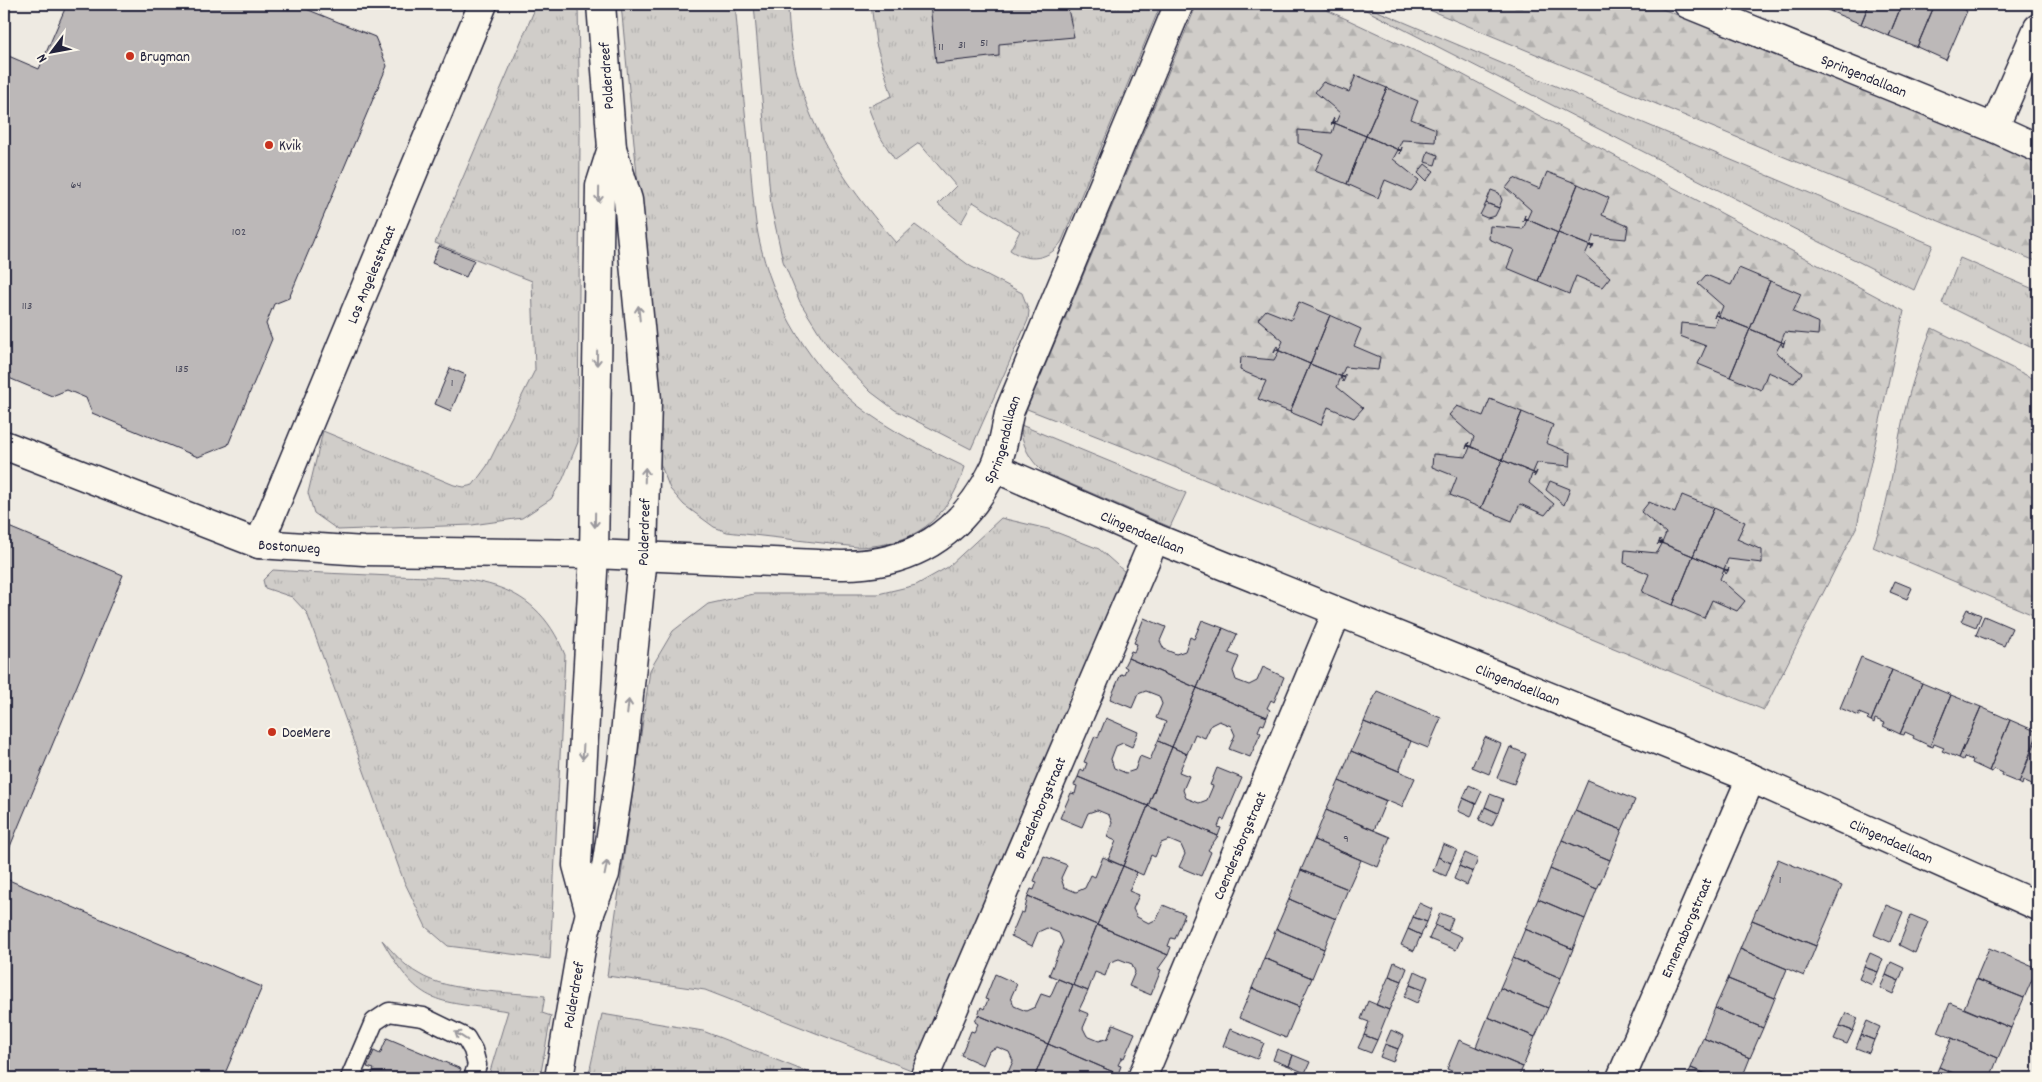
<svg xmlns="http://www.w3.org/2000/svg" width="2042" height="1082" font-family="Dekko,sans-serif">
  <defs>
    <pattern id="grass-tufts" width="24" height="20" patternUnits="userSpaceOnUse" patternTransform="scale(1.25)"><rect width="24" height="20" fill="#d0cdc9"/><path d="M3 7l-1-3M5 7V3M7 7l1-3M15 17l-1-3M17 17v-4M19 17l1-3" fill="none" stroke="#b2b0ae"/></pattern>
    <pattern id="forest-firs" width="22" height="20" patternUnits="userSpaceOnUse" patternTransform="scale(1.25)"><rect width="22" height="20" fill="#d0cdc9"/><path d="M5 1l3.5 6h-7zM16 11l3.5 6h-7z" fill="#b2b0ae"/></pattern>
  </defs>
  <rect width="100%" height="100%" fill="#eeeae2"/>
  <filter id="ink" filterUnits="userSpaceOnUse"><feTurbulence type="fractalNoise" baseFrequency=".02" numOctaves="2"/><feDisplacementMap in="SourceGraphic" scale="10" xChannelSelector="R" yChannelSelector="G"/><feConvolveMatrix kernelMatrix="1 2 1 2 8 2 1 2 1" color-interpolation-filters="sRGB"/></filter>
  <g filter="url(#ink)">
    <!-- grass -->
    <path fill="url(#grass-tufts)" stroke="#797882" d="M537 4H578L580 137 578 442 563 479 551 499 522 518 472 525 338 530 314 513 308 493 323 431 454 485 464 487 473 485 487 466 535 370 532 281 435 243Z
      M621 4H735C739 49 743 94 748 140 751 167 752 195 756 223 767 292 803 360 857 405 890 431 928 449 965 467 948 520 913 546 857 547L727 532 714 527 684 505 670 489 660 463 651 325Z
      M754 4H788C790 103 833 170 896 243L915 225 970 266 1022 293 1029 311 1028 320 971 449 895 410 871 392 830 350 800 302 783 261 771 206Z
      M871 4H1161L1062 241C1050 260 1028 263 1010 250L1020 231 973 202 961 223 938 204 956 186 919 143 895 160 879 135 868 107 892 96 876 44Z
      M1361 4 1933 245 1914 290 1360 7Z
      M1960 258 2038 291V351L1942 303Z
      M1021 425 1186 493 1170 527 1043 472C1029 459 1021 444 1021 425Z
      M1001 518 1048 529 1099 549 1126 573 914 1071 705 990 607 976 650 670 673 631 708 604 754 594H878L916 585 948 567Z
      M273 570C312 573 352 574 392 576 466 578 533 574 565 655L550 959 448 946 426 927 403 879 307 613 292 597 265 588 263 580Z
      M382 940C393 952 404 966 419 974 447 992 511 992 545 996L542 1013 551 1016 540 1078H488L508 1011C437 1000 421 1009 382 940Z
      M602 1014 703 1031 822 1078H588Z"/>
    <!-- forest -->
    <path fill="url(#forest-firs)" stroke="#797882" d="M1197 4H1314L1441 63 1904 311 1857 526 1764 710 1145 455 1027 409Z
      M1415 4H1650L1964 130 2038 162V262Z
      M1932 328 2038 381V617L1873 547C1887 509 1893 468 1901 428 1908 393 1919 361 1932 328Z"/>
    <!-- building -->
    <path fill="#bcb8b8" stroke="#22223b" d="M67 4H294L375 37 387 66 289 298 274 304 266 324 272 339 228 445 198 457 92 413 86 398 67 390 52 396 4 376V54L39 69Z
      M930 4H1067L1074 37 999 44V56L936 63Z
      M1812 4H1836L1832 12Z
      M1836 4H1869L1861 24 1832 12Z
      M1869 4H1902L1889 36 1861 24Z
      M1902 4H1935L1917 47 1889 36Z
      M1935 4H1950L1967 11 1946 60 1917 47Z
      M1356 75 1387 88 1366 136 1332 122 1334 118 1333 121 1336 122 1340 113 1315 92 1323 82 1349 92Z
      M1387 88 1418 101 1411 119 1436 129 1435 142 1402 140 1398 149 1401 150 1402 147 1401 151 1366 136Z
      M1332 122 1366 136 1347 184 1315 171 1323 154 1298 143V130L1332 133 1335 124 1332 123 1331 125Z
      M1366 136 1401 151 1400 154 1401 151 1398 150 1393 159 1419 180 1411 191 1385 180 1378 198 1347 184Z
      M1428 151 1438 155 1435 165 1425 162Z
      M1425 164 1434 171 1426 181 1418 173Z
      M1547 172 1578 184 1558 233 1524 218 1525 215 1524 218 1527 219 1531 210 1506 188 1514 178 1540 189Z
      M1578 184 1609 198 1602 215 1628 226 1626 239 1593 236 1590 245 1592 246 1594 244 1593 247 1558 233Z
      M1491 190 1499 193 1502 200 1499 208 1486 203Z
      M1486 203 1499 208 1495 216 1487 218 1480 215Z
      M1524 218 1558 233 1538 281 1507 268 1514 250 1489 239 1490 226 1523 229 1527 220 1524 219 1523 222Z
      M1558 233 1593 247 1591 250 1592 247 1589 246 1585 255 1610 277 1602 287 1576 276 1569 294 1538 281Z
      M439 246 474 260 466 277 432 263Z
      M1739 268 1770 281 1750 329 1715 315 1717 311 1719 316 1723 306 1698 284 1706 275 1731 285Z
      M1770 281 1801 294 1793 312 1819 323 1818 335 1785 332 1781 342 1784 343 1785 340 1784 343 1750 329Z
      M1299 302 1330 315 1310 364 1275 349 1277 346 1279 350 1283 341 1258 319 1266 310 1291 320Z
      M1330 315 1361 329 1354 346 1380 357 1378 370 1345 367 1341 376 1344 377 1345 374V378L1310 364Z
      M1715 315 1750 329 1730 377 1698 364 1706 346 1680 336 1681 323 1714 326 1718 316 1715 315 1714 318Z
      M1750 329 1784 343 1783 347 1781 343 1776 352 1802 373 1794 383 1768 372 1761 390 1730 377Z
      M1275 349 1310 364 1290 412 1258 399 1266 381 1240 370 1241 357 1274 360 1279 351 1276 350 1274 353Z
      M1310 364 1345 378 1343 382 1341 377 1337 387 1363 408 1354 418 1328 407 1321 425 1290 412Z
      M450 368 466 375 451 411 435 404Z
      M1490 399 1522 412 1502 460 1467 445 1469 442 1468 445 1471 446 1474 437 1449 415 1457 406 1483 416Z
      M1522 412 1553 425 1546 443 1571 453 1570 466 1537 463 1533 472 1535 474 1537 471 1536 474 1502 460Z
      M1467 445 1502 460 1481 508 1450 495 1457 477 1432 467 1433 454 1466 457 1470 447 1467 446 1466 449Z
      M1502 460 1536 474 1534 477 1535 475 1532 474 1529 483 1554 504 1545 515 1520 504 1512 521 1481 508Z
      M1550 481 1570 489 1564 505 1546 490Z
      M1682 495 1714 508 1693 556 1659 542 1660 539 1662 543 1666 533 1641 512 1649 502 1675 513Z
      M1714 508 1745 522 1737 539 1762 550V563L1728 559 1724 569 1727 570 1729 568 1728 571 1693 556Z
      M4 525 123 575 4 861Z
      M1659 542 1693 556 1673 605 1642 592 1649 574 1624 563 1625 550 1657 553 1662 544 1659 543 1657 545Z
      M1693 556 1728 571 1726 574 1724 570 1720 579 1745 601 1737 611 1712 600 1704 618 1673 605Z
      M1895 581 1912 588 1907 599 1890 592Z
      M1967 609 1981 615 1976 627 1961 621Z
      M1984 616 2012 628 2004 646 1976 635Z
      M1144 618 1166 627 1160 641 1164 649 1176 654 1185 651 1190 637 1194 639 1202 620 1223 628 1197 688 1128 658 1131 651 1134 652 1137 644 1134 643Z
      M1223 628 1237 634 1229 653 1239 657 1233 671 1236 680 1249 685 1257 681 1263 667 1284 677 1274 702 1271 700 1267 708 1270 710 1267 717 1197 688Z
      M1861 657 1892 670 1871 721 1867 719 1869 717 1859 713V716L1840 708Z
      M1128 658 1197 688 1172 747 1158 741 1166 722 1156 718 1162 704 1159 696 1146 691 1138 694 1132 708 1110 699 1121 674 1124 675 1127 668 1124 666Z
      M1892 670 1922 683 1900 734 1883 726 1885 723 1875 719 1874 723 1871 721Z
      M1922 683 1951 695 1930 746 1913 738 1914 736 1905 732 1904 735 1900 734Z
      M1197 688 1267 717 1264 725 1261 724 1258 731 1261 733 1250 757 1229 749 1235 735 1231 726 1219 721 1211 725 1205 738 1195 734 1187 754 1172 747Z
      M1377 691 1441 718 1428 748 1364 722Z
      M1951 695 1981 707 1959 758 1942 751 1944 748 1934 744 1933 747 1930 746Z
      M1981 707 2010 720 1989 771 1972 763 1973 760 1964 757 1963 760 1959 758Z
      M1106 718 1138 732 1132 747 1123 743 1116 746 1111 759 1114 768 1126 773 1135 770 1140 756 1150 760 1158 741 1172 747 1148 806 1078 777 1081 769 1084 771 1087 763 1084 762 1095 736 1098 738Z
      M2010 720 2038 732 2019 783 2002 776 2003 773 1994 769 1992 772 1989 771Z
      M1364 722 1411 741 1399 771 1351 751Z
      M2038 736V791L2031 788 2032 785 2023 781 2022 785 2019 783Z
      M1485 737 1501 744 1489 774 1472 767Z
      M1172 747 1187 754 1179 772 1189 776 1183 790 1186 798 1199 803 1207 800 1213 786 1210 785 1217 768 1242 778 1224 820 1221 819 1218 827 1221 828 1218 836 1148 806Z
      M1510 747 1526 754 1514 784 1497 778Z
      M1351 751 1415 778 1402 807 1339 781Z
      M1078 777 1148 806 1123 866 1108 860 1116 841 1107 837 1112 823 1109 815 1097 810 1088 813 1082 827 1060 818 1071 793 1075 794 1077 786 1074 785Z
      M1588 780 1635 800 1622 830 1575 811Z
      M1339 781 1386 801 1374 830 1326 810Z
      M1469 785 1482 791 1476 804 1463 798Z
      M1490 794 1503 799 1498 813 1485 807Z
      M1463 798 1476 804 1471 817 1458 811Z
      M1148 806 1218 836 1208 850 1211 852 1201 876 1179 867 1185 854 1181 845 1169 840 1161 843 1155 857 1151 855 1143 875 1123 866Z
      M1485 807 1498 813 1492 826 1479 820Z
      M1326 810 1390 837 1378 867 1314 840Z
      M1575 811 1622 830 1610 860 1562 840Z
      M1314 840 1361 860 1348 889 1301 870Z
      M1562 840 1610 860 1597 889 1550 869Z
      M1443 844 1457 850 1451 863 1438 857Z
      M1465 853 1478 859 1473 872 1459 866Z
      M1044 856 1067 865 1061 878 1064 887 1076 892 1085 888 1091 875 1095 877 1103 857 1123 866 1097 925 1028 896 1031 889 1034 890 1037 882 1034 881Z
      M1438 857 1451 863 1446 876 1433 871Z
      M1778 859 1842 886 1816 946 1752 920Z
      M1123 866 1137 872 1129 891 1139 895 1133 909 1137 917 1149 923 1157 919 1163 905 1185 914 1175 939 1171 938 1168 946 1171 947 1168 955 1097 925Z
      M1459 866 1473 872 1467 885 1454 879Z
      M1550 869 1597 889 1585 919 1538 899Z
      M1301 870 1348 889 1336 919 1289 899Z
      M4 878 262 987 223 1078H4Z
      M1028 896 1097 925 1073 985 1049 975 1063 942 1059 933 1047 928 1038 932 1032 946 1011 936 1021 912 1024 913Z
      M1289 899 1336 919 1324 949 1276 929Z
      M1538 899 1585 919 1573 949 1525 929Z
      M1419 903 1432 909 1427 922 1413 917Z
      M1886 905 1903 912 1890 942 1874 935Z
      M1440 913 1453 918 1448 931 1435 925Z
      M1911 915 1928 922 1915 953 1899 945Z
      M1413 917 1427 922 1421 935 1408 929Z
      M1752 920 1816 946 1804 976 1740 949Z
      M1097 925 1168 955 1158 969 1161 970 1151 995 1129 986 1135 972 1132 964 1119 959 1110 962 1105 976 1095 972 1088 991 1073 985Z
      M1435 925 1462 937 1456 950 1429 939Z
      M1276 929 1324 949 1312 978 1264 958Z
      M1408 929 1421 935 1414 951 1401 945Z
      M1525 929 1573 949 1561 978 1513 958Z
      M1989 948 2037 968 2024 998 1976 979Z
      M1740 949 1787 969 1775 998 1728 979Z
      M1870 953 1883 959 1878 972 1864 967Z
      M1264 958 1312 978 1299 1007 1252 988Z
      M1513 958 1561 978 1548 1008 1500 988Z
      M1394 962 1407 968 1402 981 1389 976Z
      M1891 962 1904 968 1899 981 1886 975Z
      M1864 967 1878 972 1872 985 1859 979Z
      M1415 971 1428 977 1423 990 1410 985Z
      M995 974 1017 984 1011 997 1014 1006 1026 1011 1035 1007 1041 994 1050 997 1058 979 1073 985 1048 1044 978 1015 981 1007 984 1009 988 1000 985 999Z
      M1886 975 1899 981 1893 994 1880 988Z
      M1389 976 1402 981 1389 1010 1376 1005Z
      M1728 979 1775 998 1763 1028 1715 1008Z
      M1976 979 2024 998 2011 1028 1964 1008Z
      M1073 985 1088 991 1079 1010 1089 1014 1083 1028 1087 1036 1099 1041 1108 1038 1113 1024 1135 1033 1124 1058 1122 1057 1118 1065 1121 1066 1118 1074 1048 1044Z
      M1410 985 1423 990 1417 1003 1404 997Z
      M1252 988 1299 1007 1286 1038 1239 1018Z
      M1500 988 1548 1008 1535 1037 1488 1017Z
      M1368 1001 1389 1010 1377 1040 1364 1035 1369 1022 1361 1019Z
      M1950 1003 2011 1028 1998 1058 1938 1032Z
      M1715 1008 1763 1028 1750 1058 1703 1038Z
      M1846 1013 1858 1018 1853 1031 1840 1026Z
      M978 1015 1048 1044 1034 1078H1010L1011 1076 1007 1075 1013 1061 1009 1052 997 1047 989 1051 983 1065 961 1055 971 1031 974 1032 978 1024 975 1022Z
      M1488 1017 1535 1037 1523 1067 1476 1047Z
      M1867 1021 1880 1027 1874 1040 1861 1035Z
      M1840 1026 1853 1031 1847 1044 1834 1039Z
      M1230 1029 1264 1043 1257 1059 1223 1046Z
      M1391 1030 1404 1036 1398 1049 1385 1044Z
      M1364 1035 1377 1040 1371 1053 1358 1048Z
      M1861 1035 1874 1040 1869 1053 1856 1048Z
      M387 1038 461 1069 457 1078H370L374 1069 367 1067 374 1051 380 1054Z
      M1703 1038 1750 1058 1742 1078H1716L1691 1068Z
      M1952 1038 1998 1058 1990 1078H1965L1939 1067Z
      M1459 1040 1523 1067 1518 1078H1467L1447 1069Z
      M1048 1044 1118 1074 1116 1078H1034Z
      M1385 1044 1398 1049 1393 1062 1380 1057Z
      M1277 1049 1293 1055 1289 1066 1273 1060Z
      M1293 1055 1310 1062 1305 1073 1289 1066Z
      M1939 1067 1965 1078H1934Z
      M1691 1068 1716 1078H1686Z"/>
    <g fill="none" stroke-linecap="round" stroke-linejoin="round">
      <defs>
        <path id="service" d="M350 1078 374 1022 389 1012 423 1017 466 1038 473 1050 477 1065 473 1078"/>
        <g id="minor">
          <path id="s1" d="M1688 4 1994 128 2038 148"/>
          <path d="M1994 128 2038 28"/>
          <path id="s2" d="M4 445 259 544 364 551 594 554 840 565C912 566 962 534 994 469 1003 452 1005 429 1010 410L1179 4"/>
          <path id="s3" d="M995 468 1155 538 1751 778 2038 906"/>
          <path id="s4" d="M259 544 483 4"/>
          <path id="s5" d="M924 1078 1155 538"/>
          <path id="s6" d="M1142 1078 1337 612"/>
          <path id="s7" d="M1621 1078 1751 778"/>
        </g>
        <g id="secondary">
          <path d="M590 913 577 865 594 554 600 186 612 148"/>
          <path id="s8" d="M559 1078 581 949 590 913 605 874 622 764 643 557 647 400 628 200 612 148 601 4"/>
        </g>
      </defs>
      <!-- service casing -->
      <use href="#service" stroke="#22223b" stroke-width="21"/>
      <!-- minor casing -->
      <use href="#minor" stroke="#22223b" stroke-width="31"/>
      <!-- secondary casing -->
      <use href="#secondary" stroke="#22223b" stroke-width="31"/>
      <!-- service -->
      <use href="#service" stroke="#fbf7ec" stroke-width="18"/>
      <!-- minor -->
      <use href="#minor" stroke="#fbf7ec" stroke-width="28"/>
      <!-- secondary -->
      <use href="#secondary" stroke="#fbf7ec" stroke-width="28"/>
    </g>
    <!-- one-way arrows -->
    <defs><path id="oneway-shaft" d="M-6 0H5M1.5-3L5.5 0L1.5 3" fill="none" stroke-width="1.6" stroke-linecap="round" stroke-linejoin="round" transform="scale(1.25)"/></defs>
    <g stroke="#99979c">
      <use href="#oneway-shaft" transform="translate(599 195) rotate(91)"/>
      <use href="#oneway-shaft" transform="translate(639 313) rotate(-96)"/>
      <use href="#oneway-shaft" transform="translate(597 358) rotate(91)"/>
      <use href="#oneway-shaft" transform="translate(645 475) rotate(-88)"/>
      <use href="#oneway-shaft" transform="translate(595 520) rotate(91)"/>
      <use href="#oneway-shaft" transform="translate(628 707) rotate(-84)"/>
      <use href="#oneway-shaft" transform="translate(583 752) rotate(93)"/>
      <use href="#oneway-shaft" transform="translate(606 868) rotate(-79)"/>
      <use href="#oneway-shaft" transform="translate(461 1036) rotate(-147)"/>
    </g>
  </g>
  <!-- markers -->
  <g fill="#c8321e" stroke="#fbf7ec" stroke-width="2">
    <circle cx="130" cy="56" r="5"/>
    <circle cx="269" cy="145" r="5"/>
    <circle cx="272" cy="732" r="5"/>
  </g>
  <g text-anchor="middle" stroke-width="4.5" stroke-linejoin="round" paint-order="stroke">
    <!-- number labels -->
    <g font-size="12" fill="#48485a">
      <text x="984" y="46">51</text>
      <text x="962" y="48">31</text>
      <text x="941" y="50">11</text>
      <text x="76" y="188">64</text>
      <text x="239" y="235">102</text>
      <text x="27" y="309">113</text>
      <text x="182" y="372">135</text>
      <text x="452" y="386">1</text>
      <text x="1346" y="842">9</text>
      <text x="1780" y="883">1</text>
    </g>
    <!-- poi labels -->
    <g font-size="15" fill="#22223b" stroke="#fbf7ec" text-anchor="start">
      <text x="140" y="61">Brugman</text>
      <text x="279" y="150">Kvik</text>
      <text x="282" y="737">DoeMere</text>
    </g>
    <!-- street labels -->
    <g font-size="15" fill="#22223b" stroke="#fbf7ec">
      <text dy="5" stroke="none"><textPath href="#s1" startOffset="190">Springendallaan</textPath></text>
      <text transform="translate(606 76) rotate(-94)" y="5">Polderdreef</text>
      <text dy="5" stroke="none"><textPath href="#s4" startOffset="292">Los Angelesstraat</textPath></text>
      <text dy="5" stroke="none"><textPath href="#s2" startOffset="1079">Springendallaan</textPath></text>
      <text dy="5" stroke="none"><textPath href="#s3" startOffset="161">Clingendaellaan</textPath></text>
      <text dy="5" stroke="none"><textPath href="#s8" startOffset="554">Polderdreef</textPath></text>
      <text dy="5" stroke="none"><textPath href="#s2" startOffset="304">Bostonweg</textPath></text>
      <text dy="5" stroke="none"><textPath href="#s3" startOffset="566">Clingendaellaan</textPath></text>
      <text dy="5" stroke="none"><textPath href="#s5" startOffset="294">Breedenborgstraat</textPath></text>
      <text dy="5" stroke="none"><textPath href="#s3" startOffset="971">Clingendaellaan</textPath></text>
      <text dy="5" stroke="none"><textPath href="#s6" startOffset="252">Coendersborgstraat</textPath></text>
      <text dy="5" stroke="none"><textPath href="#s7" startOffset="164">Ennemaborgstraat</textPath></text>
      <text dy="5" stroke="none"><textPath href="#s8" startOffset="84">Polderdreef</textPath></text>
    </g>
  </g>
  <!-- margin -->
  <rect width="2042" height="1082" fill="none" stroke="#fbf7ec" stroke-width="20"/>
  <rect x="10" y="10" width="2022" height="1062" fill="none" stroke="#22223b" stroke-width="2" filter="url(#ink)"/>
  <!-- north arrow -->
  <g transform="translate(52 52) rotate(238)" stroke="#fbf7ec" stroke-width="4" paint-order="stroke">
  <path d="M0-4L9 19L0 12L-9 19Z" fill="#22223b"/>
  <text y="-8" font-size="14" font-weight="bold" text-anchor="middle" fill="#22223b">N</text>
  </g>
</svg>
